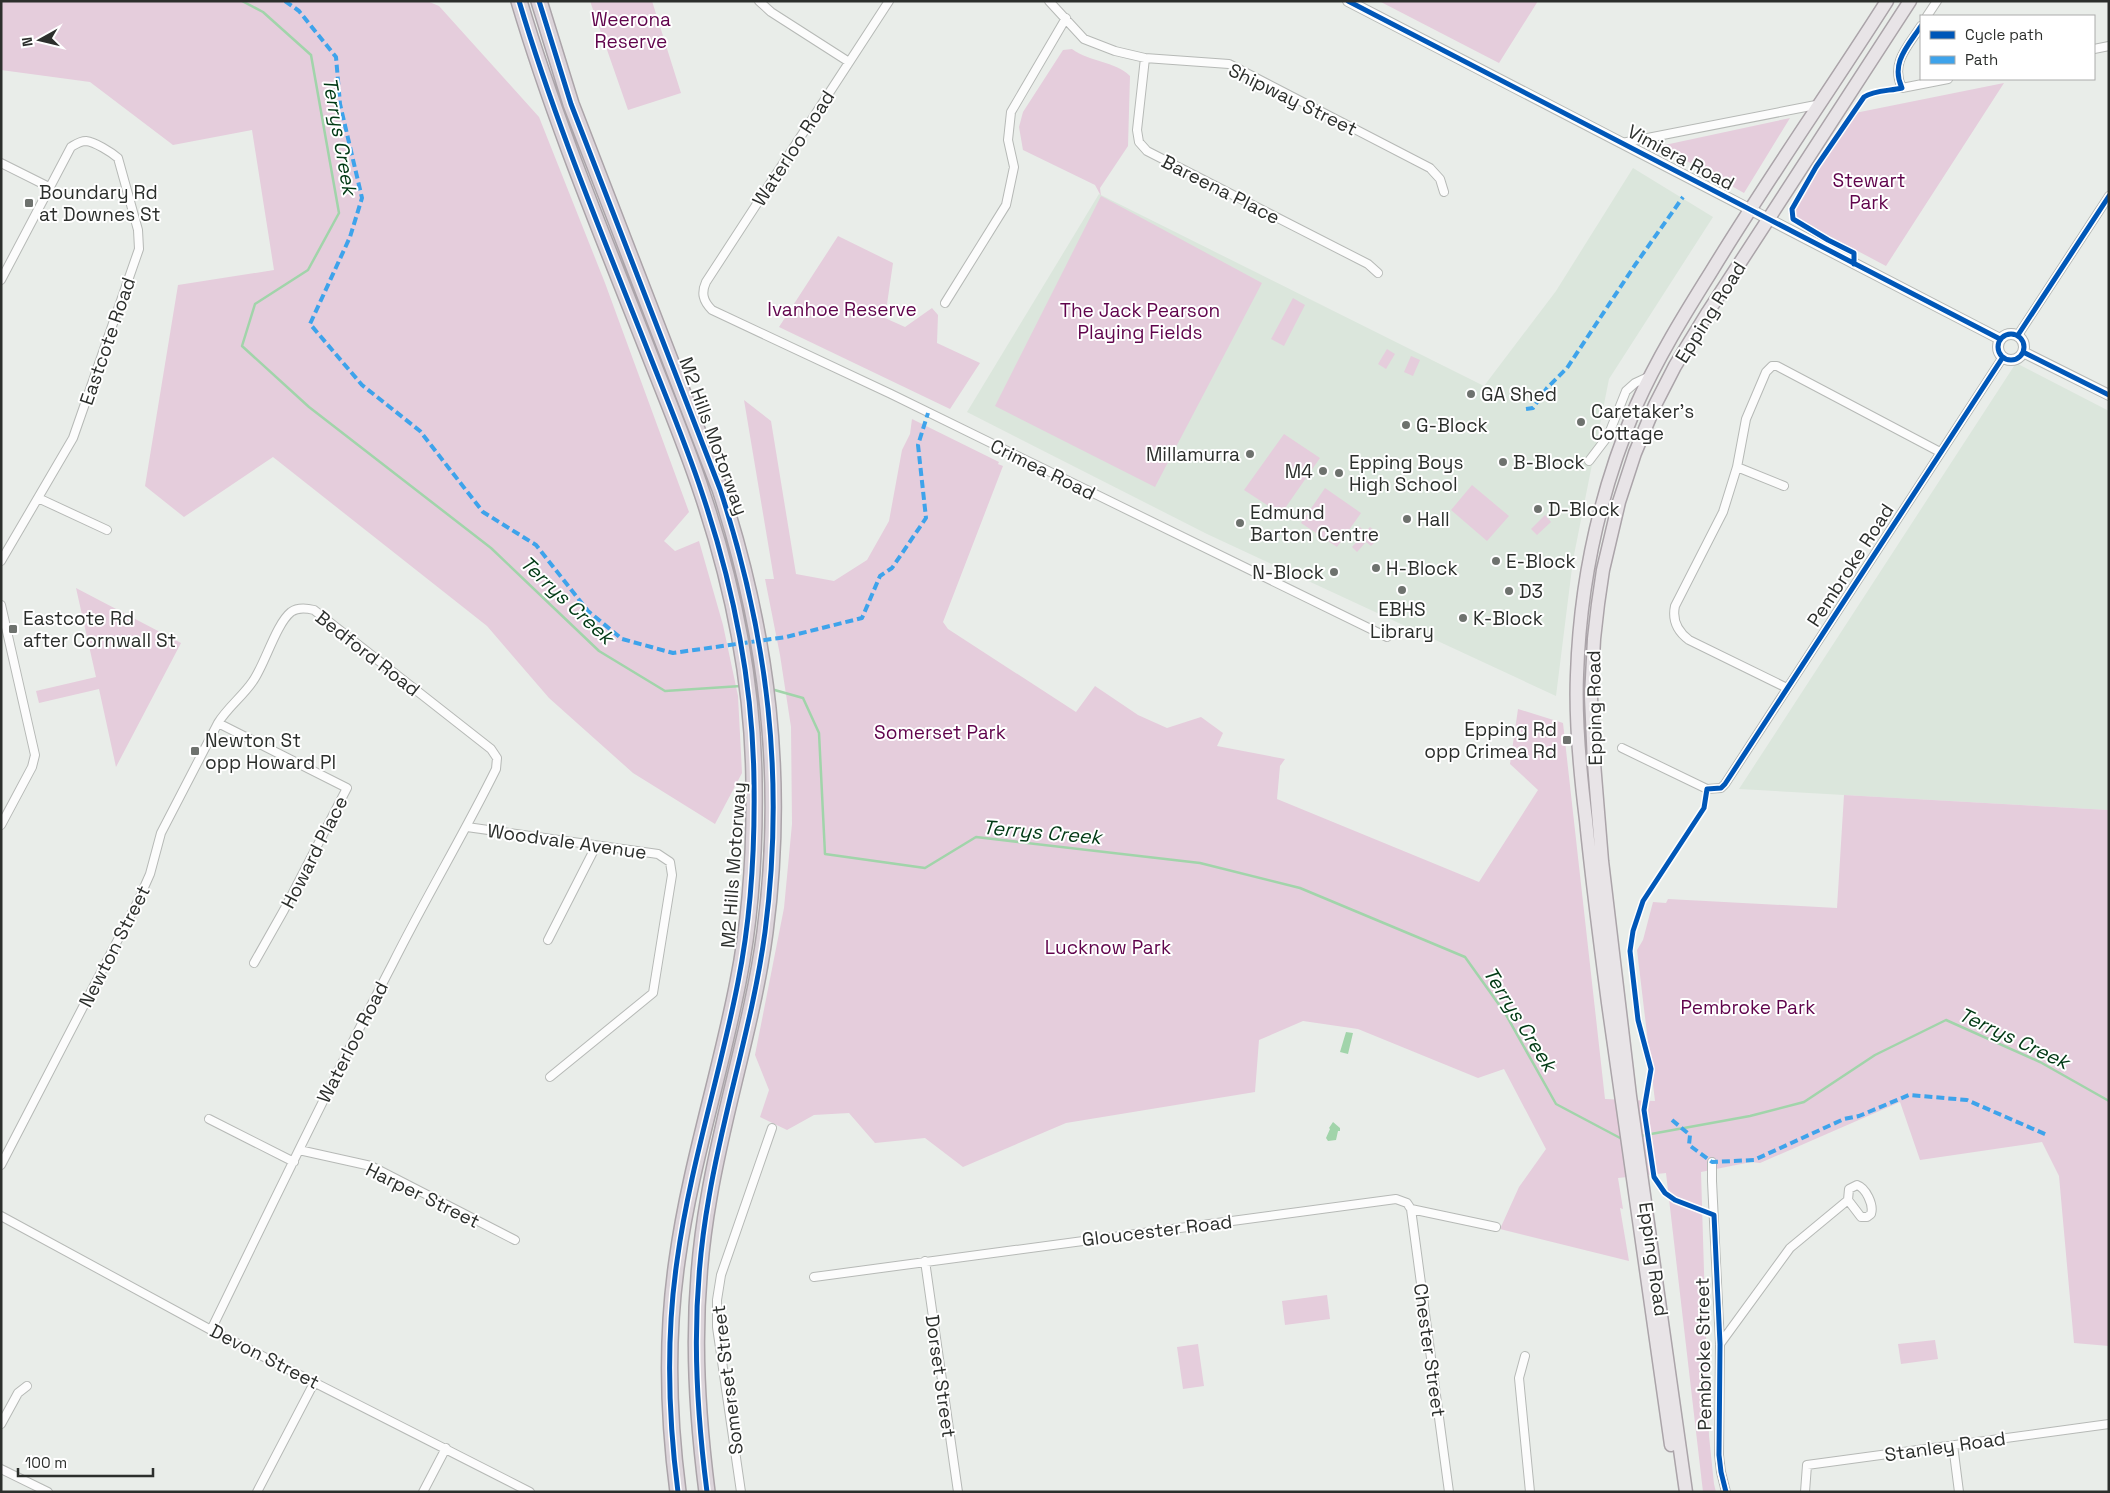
<svg xmlns="http://www.w3.org/2000/svg" width="2110" height="1493" font-family="'Space Grotesk',sans-serif">
  <rect width="100%" height="100%" fill="#e9ede9"/>
  <!-- built -->
  <path fill="#dbe6dc" d="M1633 168 1713 217 1609 379 1573 560 1556 696 1207 534 967 412 1099 194 1484 386 1556 291Z
    M2016 363 2109 411V810L1739 789Z"/>
  <!-- green -->
  <path fill="#e5cddc" d="M1 1H427L439 6 539 117 605 283 689 512 664 541 675 551 699 541 723 625 738 696 742 773 715 824 633 773 549 698 487 626 273 457 184 517 145 486 178 285 274 270 252 130 173 145 90 82 1 70Z
    M590 1H652L681 93 628 110Z
    M1379 1H1538L1499 63Z
    M1072 49C1089 62 1115 61 1130 76L1128 146 1100 188 1101 196 1262 283 1155 487 995 406 1101 196 1095 185 1023 150 1019 127 1023 112 1063 50Z
    M2004 83 1886 266 1788 214 1855 113Z
    M1790 118 1744 193 1660 146Z
    M838 236 893 263 885 318 905 327 932 308 938 315 937 343 980 363 950 409 779 327Z
    M1293 298 1305 305 1284 346 1271 339Z
    M1387 349 1395 354 1386 369 1378 364Z
    M1411 356 1420 360 1413 376 1404 372Z
    M744 400 771 421 796 574 834 581 867 560 889 521 902 450 910 434 912 419 999 462 998 464 1003 466 943 622 948 629 1076 712 1095 686 1138 715 1167 728 1201 717 1223 733 1217 746 1285 759 1280 766 1277 799 1479 882 1538 790 1510 764 1518 709 1563 723 1605 1099 1655 1101 1637 950 1643 940 1653 902 1666 903 1668 899 1837 908 1844 795 2109 810V1346L2074 1343 2059 1176 2042 1142 1920 1160 1900 1102 1760 1163 1751 1162 1701 1172 1709 1436 1714 1484 1716 1492H1703L1666 1173 1618 1178 1623 1209 1620 1208 1629 1261 1500 1229 1519 1187 1546 1149 1504 1069 1478 1078 1358 1029 1303 1021 1259 1040 1255 1092 1066 1123 963 1167 925 1138 875 1143 849 1113 814 1115 787 1130 760 1117 769 1090 755 1055 784 908 792 824 791 727 780 655 765 579H774Z
    M1284 434 1320 458 1281 514 1244 490Z
    M1472 485 1509 516 1487 541 1451 510Z
    M1325 488 1361 513 1337 547 1301 523Z
    M1545 515 1551 522 1537 535 1531 529Z
    M1360 527 1365 532 1370 527 1375 531 1371 536 1376 541 1371 546 1366 542 1357 552 1352 547 1361 537 1356 532Z
    M76 588 181 643 116 767 99 689 39 703 36 691 96 677Z
    M1327 1295 1330 1319 1285 1325 1282 1301Z
    M1935 1340 1938 1359 1901 1364 1898 1344Z
    M1198 1344 1204 1386 1183 1389 1177 1347Z"/>
  <!-- water -->
  <path fill="#a1d4aa" d="M1346 1032 1353 1033 1348 1054 1340 1052Z
    M1333 1122 1340 1128V1131H1338L1336 1140 1328 1141 1326 1138 1330 1129 1329 1128Z"/>
  <g fill="none" stroke-linecap="round" stroke-linejoin="round">
    <!-- stream -->
    <path stroke="#a1d4aa" stroke-width="2.5" d="M242 1 263 12 311 55 339 213 308 270 255 304 242 346 309 407 491 548 599 651 665 691 741 686
      M771 689 803 698 819 733 825 854 925 868 976 837 1200 863 1300 888 1465 957 1505 1013 1556 1104 1622 1139
      M1640 1136 1750 1116 1804 1102 1875 1055 1946 1020 2040 1062 2109 1101"/>
    <defs>
      <path id="minor" d="M759 1 771 12 849 62
        M889 1 706 282C701 293 703 301 712 310L891 394 1387 637
        M1049 1 1084 39 1115 51 1145 58 1229 64 1430 168 1440 179 1444 192
        M1927 16 1937 1
        M1921 26C1908 46 1890 63 1902 88L1948 79
        M2094 49 2109 46
        M1145 58 1137 130 1139 142 1147 151 1368 264 1378 273
        M1622 143 1821 104
        M1 163 49 187
        M1 280 71 147C76 144 80 141 86 141 95 142 111 152 118 158L138 230 139 249 73 438 1 561
        M945 303 1006 205 1014 167 1008 140 1011 112 1066 18
        M2018 335 2109 196
        M1589 461 1608 436 1626 391 1635 383 1650 376
        M1737 467 1784 486
        M38 498 107 530
        M1 605 35 755 32 767 1 825
        M1787 688 1689 640C1677 631 1672 620 1675 606L1723 512 1737 467 1746 419 1766 372 1772 366H1777L1940 452
        M218 723 347 788 284 910 254 963
        M1622 748 1707 789 1721 788 1725 784 2003 357
        M467 827 658 854 670 862 672 875 653 993 550 1077
        M548 940 596 846
        M209 1119 294 1162
        M299 1150 371 1166 515 1240
        M1712 1162V1181L1720 1344 1719 1455 1721 1472 1726 1492
        M1 1165 138 901 150 874 161 833 218 723C228 707 243 696 253 681 265 664 276 624 291 612 298 607 306 608 314 610L491 749 497 758 496 769C464 834 426 897 393 963 330 1084 271 1207 211 1330
        M1857 1185C1866 1188 1874 1205 1871 1214L1867 1217H1861L1848 1200 1849 1189Z
        M1411 1209 1449 1492
        M1 1216 211 1330 530 1492
        M925 1261 958 1492
        M814 1277 1396 1199 1407 1203 1411 1209 1496 1227
        M1720 1344 1790 1248 1848 1200
        M1525 1356 1519 1378 1530 1492
        M1 1424 18 1393 27 1386
        M1953 1445 1959 1492
        M1 1469 48 1492
        M257 1492 315 1381
        M423 1492 446 1448
        M741 1492 717 1327V1300L721 1275 772 1128
        M1805 1492 1807 1465 2109 1424"/>
      <path id="tertiary" d="M1348 1 2000 339
        M1998 347a13 13 0 1 1 26 0a13 13 0 1 1-26 0Z
        M2023 352 2109 395"/>
      <path id="primary" d="M1671 1445C1650 1298 1628 1151 1608 1003 1600 942 1592 881 1586 820 1580 772 1575 723 1577 675 1580 582 1600 491 1636 406 1657 359 1684 315 1711 272 1767 180 1829 92 1887 1
        M1686 1492 1630 1096 1602 861 1594 763 1591 697 1594 639 1598 604 1603 570 1619 502 1635 453 1655 405 1675 366 1708 312 1910 1"/>
      <path id="motorway" d="M519 1C555 122 604 239 650 356 668 402 687 447 702 493 733 585 753 685 754 782 755 848 751 917 738 982 720 1075 690 1166 677 1261 666 1337 668 1415 678 1492
        M539 1 571 104 720 489C768 636 785 779 765 932 753 1022 724 1108 709 1197 691 1298 694 1390 707 1492"/>
    </defs>
    <!-- minor casing -->
    <use href="#minor" stroke="#b6b9b6" stroke-width="10"/>
    <!-- tertiary casing -->
    <use href="#tertiary" stroke="#b6b9b6" stroke-width="12"/>
    <!-- primary casing -->
    <use href="#primary" stroke="#aba4a9" stroke-width="15"/>
    <!-- motorway casing -->
    <use href="#motorway" stroke="#aba4a9" stroke-width="18"/>
    <!-- minor -->
    <use href="#minor" stroke="#fcfcfc" stroke-width="8"/>
    <!-- tertiary -->
    <use href="#tertiary" stroke="#fcfcfc" stroke-width="10"/>
    <!-- primary -->
    <use href="#primary" stroke="#e8e4e7" stroke-width="12"/>
    <!-- motorway -->
    <use href="#motorway" stroke="#dcd4da" stroke-width="15"/>
    <!-- quiet -->
    <path stroke="#3ea3eb" stroke-width="4" stroke-dasharray="8 4" stroke-linecap="butt" d="M285 1 299 11 336 57 340 104 362 198 350 237 310 324 362 385 420 431 483 512 536 545 588 611 622 639 673 653 786 637 862 618 880 576 892 568 926 518 918 445 928 413
      M1526 409 1533 408 1547 388 1567 368 1635 265 1683 197
      M1672 1120 1690 1135 1689 1145 1712 1162 1754 1160 1844 1119 1859 1116 1909 1095 1967 1100 2047 1135"/>
    <defs>
      <path id="cycleway" d="M519 1C555 122 604 239 650 356 668 402 687 447 702 493 733 585 753 685 754 782 755 848 751 917 738 982 720 1075 690 1166 677 1261 666 1337 668 1415 678 1492
        M539 1 571 104 720 489C768 636 785 779 765 932 753 1022 724 1108 709 1197 691 1298 694 1390 707 1492
        M1348 1 2000 339
        M1854 264V253L1828 240 1793 219 1792 209 1816 167 1864 97C1874 90 1890 91 1902 88 1890 63 1908 46 1921 26
        M1998 347a13 13 0 1 1 26 0a13 13 0 1 1-26 0Z
        M2018 335 2109 196
        M2023 352 2109 395
        M1726 1492 1721 1472 1719 1455 1720 1344 1714 1215 1675 1200 1665 1193 1654 1177 1644 1110 1651 1069 1638 1020 1630 951 1633 931 1643 901 1704 808 1707 789 1721 788 1725 784 2003 357"/>
    </defs>
    <!-- cycleway casing -->
    <use href="#cycleway" stroke="#fff" stroke-width="8"/>
    <!-- cycleway -->
    <use href="#cycleway" stroke="#0057b8" stroke-width="5"/>
  </g>
  <!-- markers -->
  <g fill="#6e726e" stroke="#fff" stroke-width="2">
    <rect x="24" y="198" width="10" height="10" rx="2.5"/>
    <circle cx="1471" cy="394" r="5"/>
    <circle cx="1581" cy="422" r="5"/>
    <circle cx="1406" cy="425" r="5"/>
    <circle cx="1250" cy="454" r="5"/>
    <circle cx="1503" cy="462" r="5"/>
    <circle cx="1323" cy="471" r="5"/>
    <circle cx="1339" cy="473" r="5"/>
    <circle cx="1538" cy="509" r="5"/>
    <circle cx="1407" cy="519" r="5"/>
    <circle cx="1240" cy="523" r="5"/>
    <circle cx="1496" cy="561" r="5"/>
    <circle cx="1376" cy="568" r="5"/>
    <circle cx="1334" cy="572" r="5"/>
    <circle cx="1402" cy="590" r="5"/>
    <circle cx="1509" cy="591" r="5"/>
    <circle cx="1463" cy="618" r="5"/>
    <rect x="8" y="624" width="10" height="10" rx="2.5"/>
    <rect x="1562" y="735" width="10" height="10" rx="2.5"/>
    <rect x="190" y="746" width="10" height="10" rx="2.5"/>
  </g>
  <g text-anchor="middle" stroke-width="4" stroke-linejoin="round" paint-order="stroke">
    <!-- park labels -->
    <g font-size="19" fill="#60044c" stroke="#fff">
      <text x="631" y="26">Weerona<tspan x="631" dy="22">Reserve</tspan></text>
      <text x="1869" y="187">Stewart<tspan x="1869" dy="22">Park</tspan></text>
      <text x="842" y="316">Ivanhoe Reserve</text>
      <text x="1140" y="317">The Jack Pearson<tspan x="1140" dy="22">Playing Fields</tspan></text>
      <text x="940" y="739">Somerset Park</text>
      <text x="1108" y="954">Lucknow Park</text>
      <text x="1748" y="1014">Pembroke Park</text>
    </g>
    <!-- street labels -->
    <g font-size="19" fill="#2c2f2c" stroke="#fff">
      <text transform="translate(1293 99) rotate(26)" y="7">Shipway Street</text>
      <text transform="translate(793 148) rotate(-57)" y="7">Waterloo Road</text>
      <text transform="translate(1681 157) rotate(28)" y="7">Vimiera Road</text>
      <text transform="translate(1221 189) rotate(27)" y="7">Bareena Place</text>
      <text transform="translate(1710 312) rotate(-58)" y="7">Epping Road</text>
      <text transform="translate(107 341) rotate(-71)" y="7">Eastcote Road</text>
      <text transform="translate(714 436) rotate(70)" y="7">M2 Hills Motorway</text>
      <text transform="translate(1043 469) rotate(26)" y="7">Crimea Road</text>
      <text transform="translate(1850 565) rotate(-57)" y="7">Pembroke Road</text>
      <text transform="translate(368 653) rotate(38)" y="7">Bedford Road</text>
      <text transform="translate(1594 708) rotate(-91)" y="7">Epping Road</text>
      <text transform="translate(567 841) rotate(8)" y="7">Woodvale Avenue</text>
      <text transform="translate(314 852) rotate(-63)" y="7">Howard Place</text>
      <text transform="translate(733 865) rotate(-86)" y="7">M2 Hills Motorway</text>
      <text transform="translate(114 946) rotate(-63)" y="7">Newton Street</text>
      <text transform="translate(352 1042) rotate(-63)" y="7">Waterloo Road</text>
      <text transform="translate(423 1195) rotate(26)" y="7">Harper Street</text>
      <text transform="translate(1157 1230) rotate(-7)" y="7">Gloucester Road</text>
      <text transform="translate(1654 1259) rotate(82)" y="7">Epping Road</text>
      <text transform="translate(1430 1350) rotate(82)" y="7">Chester Street</text>
      <text transform="translate(1703 1354) rotate(-91)" y="7">Pembroke Street</text>
      <text transform="translate(265 1356) rotate(27)" y="7">Devon Street</text>
      <text transform="translate(941 1376) rotate(82)" y="7">Dorset Street</text>
      <text transform="translate(727 1380) rotate(-97)" y="7">Somerset Street</text>
      <text transform="translate(1945 1446) rotate(-8)" y="7">Stanley Road</text>
    </g>
    <!-- poi labels -->
    <g font-size="19" fill="#2c2f2c" stroke="#fff" text-anchor="start">
      <text x="39" y="199">Boundary Rd<tspan x="39" dy="22">at Downes St</tspan></text>
      <text x="1481" y="401">GA Shed</text>
      <text x="1591" y="418">Caretaker's<tspan x="1591" dy="22">Cottage</tspan></text>
      <text x="1416" y="432">G-Block</text>
      <text x="1240" y="461" text-anchor="end">Millamurra</text>
      <text x="1349" y="469">Epping Boys<tspan x="1349" dy="22">High School</tspan></text>
      <text x="1513" y="469">B-Block</text>
      <text x="1313" y="478" text-anchor="end">M4</text>
      <text x="1548" y="516">D-Block</text>
      <text x="1250" y="519">Edmund<tspan x="1250" dy="22">Barton Centre</tspan></text>
      <text x="1417" y="526">Hall</text>
      <text x="1506" y="568">E-Block</text>
      <text x="1386" y="575">H-Block</text>
      <text x="1324" y="579" text-anchor="end">N-Block</text>
      <text x="1519" y="598">D3</text>
      <text x="1402" y="616" text-anchor="middle">EBHS<tspan x="1402" dy="22">Library</tspan></text>
      <text x="23" y="625">Eastcote Rd<tspan x="23" dy="22">after Cornwall St</tspan></text>
      <text x="1473" y="625">K-Block</text>
      <text x="1557" y="736" text-anchor="end">Epping Rd<tspan x="1557" dy="22">opp Crimea Rd</tspan></text>
      <text x="205" y="747">Newton St<tspan x="205" dy="22">opp Howard Pl</tspan></text>
    </g>
    <!-- water labels -->
    <g font-size="20" font-style="italic" fill="#003914" stroke="#fff">
      <text transform="translate(340 136) rotate(80)" y="7">Terrys Creek</text>
      <text transform="translate(567 600) rotate(43)" y="7">Terrys Creek</text>
      <text transform="translate(1042 832) rotate(5)" y="7">Terrys Creek</text>
      <text transform="translate(1520 1019) rotate(58)" y="7">Terrys Creek</text>
      <text transform="translate(2014 1038) rotate(25)" y="7">Terrys Creek</text>
    </g>
  </g>
  <!-- border -->
  <rect width="2110" height="1493" fill="none" stroke="#2c2f2c" stroke-width="5"/>
  <!-- legend -->
  <rect x="1920" y="15" width="175" height="65" fill="#ffffff" stroke="#abacab"/>
  <rect x="1930" y="31" width="25" height="8" fill="#0057b8" stroke="#abacab"/>
  <text x="1965" y="40" font-size="15" fill="#2c2f2c">Cycle path</text>
  <rect x="1930" y="56" width="25" height="8" fill="#3ea3eb" stroke="#abacab"/>
  <text x="1965" y="65" font-size="15" fill="#2c2f2c">Path</text>
  <!-- north arrow -->
  <g transform="translate(40 40) rotate(262)" stroke="#ffffff" stroke-width="4" paint-order="stroke">
  <path d="M0-4L9 19L0 12L-9 19Z" fill="#2c2f2c"/>
  <text y="-8" font-size="14" font-weight="bold" text-anchor="middle" fill="#2c2f2c">N</text>
  </g>
  <!-- scale -->
  <path d="M18 1468v8h135v-8" fill="none" stroke="#2c2f2c" stroke-width="2.5"/>
  <text x="25" y="1468" font-size="15" fill="#2c2f2c" stroke="#ffffff" stroke-width="4" paint-order="stroke">100 m</text>
</svg>
